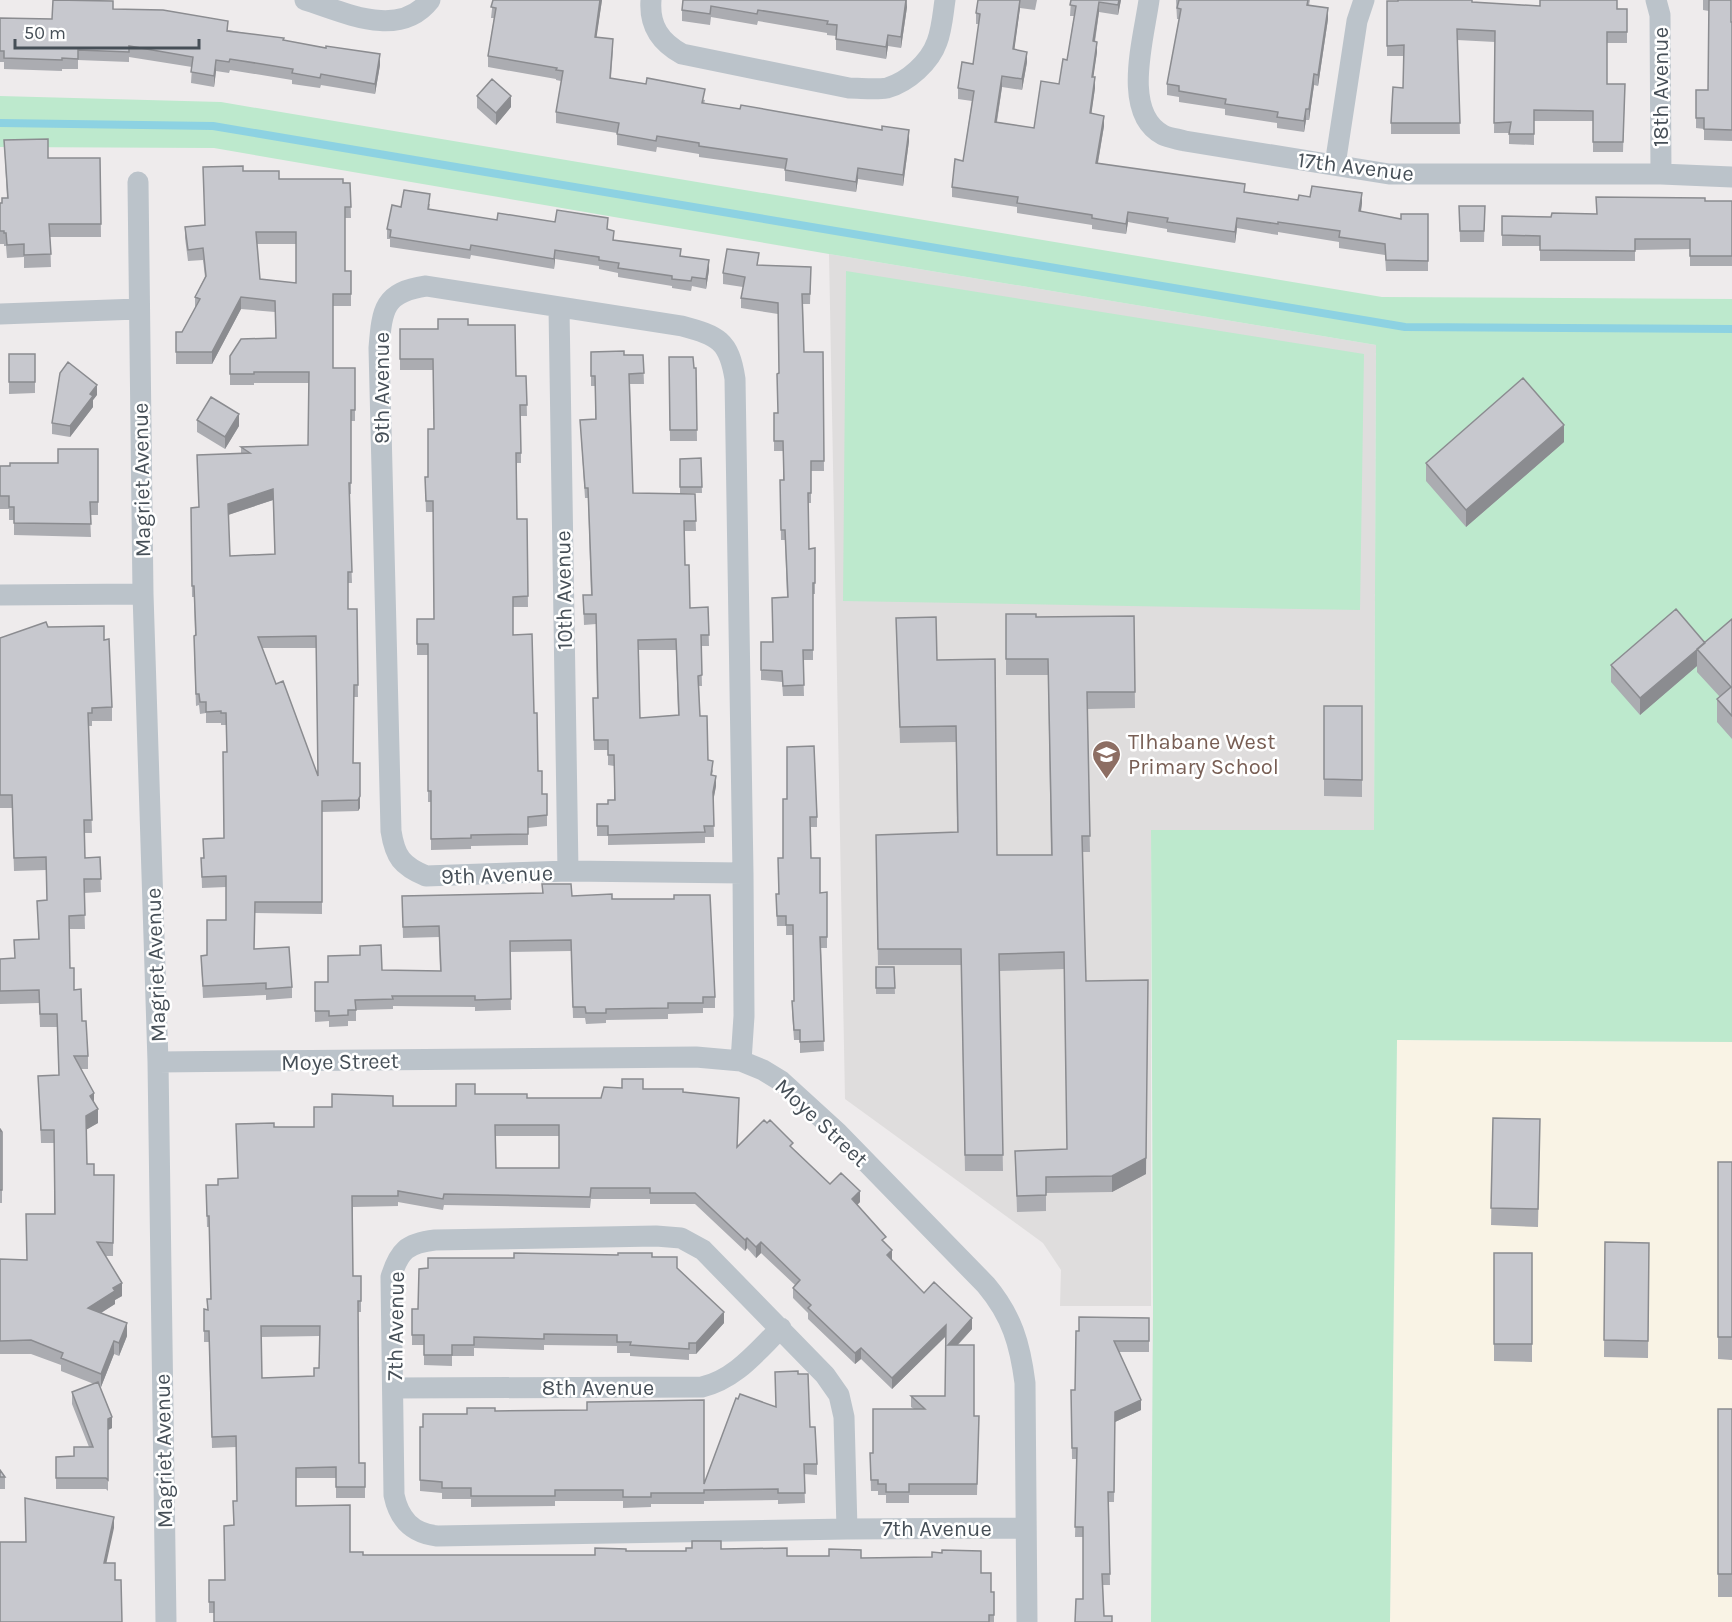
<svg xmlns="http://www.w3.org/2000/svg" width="1732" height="1622" font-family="Karla,sans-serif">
  <rect width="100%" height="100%" fill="#eeebec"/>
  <!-- commercial -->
  <path fill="#f9f3e5" d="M1397 1040 1732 1042V1622H1390Z"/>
  <!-- education -->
  <path fill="#dfdddd" d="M829 254 1376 345 1374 830H1151V1306H1060L1061 1270 1043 1243 845 1099Z"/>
  <!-- green -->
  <path fill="#bde9cd" d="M0 96 221 102 1382 297 1732 299V1042L1397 1040 1390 1622H1151L1153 1306 1151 830H1374L1376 345 829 254 214 148 0 147Z
    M846 271 1364 354 1360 610 843 601Z"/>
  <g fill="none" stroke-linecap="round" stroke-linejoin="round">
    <!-- stream -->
    <path stroke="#8dd2e2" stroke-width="8" d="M0 123 213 126 1405 327 1732 329"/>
    <!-- minor -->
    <path stroke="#bbc3ca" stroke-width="21" d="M305 0C344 12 399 40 430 0
      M651 0C649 26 660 42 682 54L849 88C861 88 875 90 887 88 908 82 930 62 937 42 942 29 943 13 945 0
      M1149 0C1144 38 1121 113 1163 135 1169 138 1178 139 1185 141L1389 174H1661L1732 177
      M1656 0 1660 15 1661 174
      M1335 165 1357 21 1364 0
      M138 182 143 594 158 1062 166 1622
      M559 308 568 871
      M0 314 138 309
      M0 595 143 594
      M741 1061 744 1016 743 873 735 379C729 340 718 336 682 326L426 286C384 292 382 309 379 348L391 831C395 857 402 866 426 876L568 871 743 873
      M158 1062 696 1057 741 1061 763 1070 781 1081 838 1133 986 1285C1012 1316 1020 1344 1025 1383L1027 1622
      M394 1388 702 1387C736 1379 757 1351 781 1328
      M847 1529 844 1417 839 1395 825 1375 703 1250 681 1238 656 1236 435 1240C407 1243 399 1251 391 1277L394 1495C399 1519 412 1533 437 1536L847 1529 1026 1528"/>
  </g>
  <!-- wall -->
  <path fill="#abacb1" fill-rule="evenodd" d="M493 0H602L596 38 613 50 611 78 705 100 704 104 909 141 903 186 858 179 856 192 785 181V169L699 157V154L657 147 656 152 617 145V133L556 123V112L561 81 556 80V79L488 67V56L494 18H491Z
    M683 0H907V7L901 48 888 46 886 59 836 50V36L827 35V33L758 21 757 25 711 17 710 25 682 21V10Z
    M978 0H1037L1035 10 1020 8 1014 50 1027 62 1022 90 1002 87 997 122 1034 128 1059 84 1067 60 1074 16H1070L1071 0H1121L1118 15 1099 12 1095 42 1097 52 1093 77 1095 88 1091 114 1104 126 1098 163 1245 192 1298 200 1310 197 1362 203 1361 212 1401 219 1428 214V271H1386L1385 255 1339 248V242L1278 232V235L1237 228 1235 243 1167 232V229L1128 222 1126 234 1092 229V225L1017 213V207L952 197V187L963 161 972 101 958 99V88L973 64 979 24H976V13Z
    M1176 0H1310L1309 5 1328 19 1318 86 1314 85 1309 120H1306L1304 132 1277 128V123L1225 115V109L1179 102V97L1167 95V84L1179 19H1177Z
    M1703 0H1731V22H1732V141L1704 140V129L1696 128V90H1708L1709 11 1703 10Z
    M1387 1 1472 2 1540 6 1627 9V43H1607V84H1625L1623 152H1593V121H1534V145L1509 144V133H1494L1495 42 1457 40 1460 134H1391V123L1403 88 1404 56H1387Z
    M113 9 284 40 380 65 375 94 321 85 320 88 292 84V80L230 70 229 73 216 71 214 87 191 83 192 67 129 57V62L78 60V69H62V71L4 69V62H0V18L52 19Z
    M477 96 511 107 496 125 477 108Z
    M4 140 48 158H100L101 237H50L51 267 24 268V257L7 258 6 246H4V244H0V203H2L7 198Z
    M243 171 279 179 350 183 351 218H345V271H351V306H333V368H355V421H351V494H349L352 583H348V609H357L358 697H354L353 763H360V808L358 811 322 812V914L255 913 254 949 292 987V998L266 1000V995L203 998 201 956 207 955 226 920V887L202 888 201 858H204L203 839 224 838 227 752 226 725H221V723H206V713L200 714 199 705 196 706 194 647V636L195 635 194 597H192L191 508 198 507 241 453V447L308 445 309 383H254V385H230V356L276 338 275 312 241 309 212 364H176V332H182L195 308V297L205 277 203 260 188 261 185 238V227L204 225ZM257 244H296V283L260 279ZM273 500 275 554 230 556 228 515ZM262 648H316L318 775 276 684Z
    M1705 201H1732V266H1690V249L1635 250V261H1540V246H1502V216L1551 217 1597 214Z
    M430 204 429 210 497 220 608 230 614 240 681 256 709 270 706 289 692 286 691 291 672 288V286L618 277V273L599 269V266L555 259 554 269 471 255 470 259 390 247V239H387V229L401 207Z
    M1459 206H1485L1484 242H1460Z
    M759 265 811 267 810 304H803L804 352H823L824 471H811V503H808L809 549 815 548V594H813V660H803L804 696H783L782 682 761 680V642H773L787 597 785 540H781L780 480H783V451H774V413H778L779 373 778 314 741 308V298L743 287 723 284V273Z
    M468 325 516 376H526L527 416H521V463H517V519H527L528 607H513V635L534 713 538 771 542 794H547V826L528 828V845L471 846V849L431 850V802H428V655H417V619H434L433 512H426L425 477H428L434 429 433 370H400V329H438Z
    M591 352 624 355H643L644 384H630L633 493 695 494 696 531H684L685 565 690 608 708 607 709 646H701L702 686H699L700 716 708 760 713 771 712 775 716 786 713 801 714 837H705V843L608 845V836H597V804H608L614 800V766L608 765V750H594L593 698H597L596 624 584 625 583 595H591L588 498H585L580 420 595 419V386H591ZM639 650H676L678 715 640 718Z
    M9 354H35V393L9 394Z
    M669 357 694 368H696L697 441H670Z
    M97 395 93 400V407L70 437 52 434V423Z
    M197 420 239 426 225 449 197 432Z
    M1564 442 1466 527 1426 481V463Z
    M98 449V515H90L91 537 14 535V520H9V509H0V466L58 463Z
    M701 458 702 493H680V459Z
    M1006 614 1036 617 1134 616 1135 708 1087 709 1090 852H1082L1086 981 1146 1174 1112 1192 1046 1193V1211L1017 1212 1015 1151 1067 1149 1064 969 999 971 1003 1171H965L961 965H878L876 851 957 832 956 742 900 743 896 618 937 660 997 855H1051L1048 675H1006Z
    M1732 619V739L1717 722V699L1720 697 1697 672V666L1640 715 1611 682V665L1705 642Z
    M48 627 104 640 112 707V721H92V726H89L92 833H84L85 858 100 857 101 892 84 893 85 929H69L70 968 74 990 82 1021 88 1056V1069H81L94 1103 98 1123 86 1129 87 1164 94 1175H114L113 1256H105L122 1296 115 1300V1304L101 1313 127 1336 119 1356 114 1354 101 1387 100 1386 112 1428 108 1430V1491L106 1489H56V1457L74 1456 89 1447 72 1404V1392L94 1384 61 1371V1365L31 1354H0V1259L27 1260 54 1214V1143H41L38 1076 59 1075 57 1027H40L39 1003 0 1004V959L14 958 38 939 47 900 46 870 14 871 12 808H0V638Z
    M1324 706H1362V797L1324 796Z
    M783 799 817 817V827H810L811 858 820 893 827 892V948H821L824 1051 800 1053V1040H794L792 1011V1001H794L793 935H786V926H777L776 894H778L783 858Z
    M542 884 572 896 612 899 715 997V1008H703V1013L668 1014V1019L606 1020V1023L586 1024 585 1018H573L571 951 510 952 511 1010 475 1011V1007L393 1006V1009L356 1010V1021H348V1026L329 1027V1021L315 1022V993L328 982 382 970 440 971 439 937 403 938 402 896 542 893Z
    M876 967H894L895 994H876Z
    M643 1089 683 1092 739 1109 737 1146 793 1149 830 1184 860 1202 857 1205 886 1244 892 1260 924 1293 972 1329 958 1345 974 1416H979L977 1495H909V1503H886V1495H878V1491H871L870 1453H873L914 1409 911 1407V1396H945L946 1336 892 1389 861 1359 855 1364 808 1319V1313L793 1298V1288L795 1285 761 1253 756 1258 747 1248 745 1251 695 1204H650V1199H591L590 1208 444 1205 443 1210 398 1202V1206L353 1207V1276H361V1312H358L359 1463H365V1498H336V1478H296V1506L350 1552 363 1555H595L626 1551H686L721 1549 787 1556 861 1558 981 1573 991 1592H994V1622H214V1613H209V1580H225L237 1501 236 1447 212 1448 209 1342H204V1320L211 1299 209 1227H207L206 1185H218L237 1178 274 1127H314L393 1106H456L475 1094 527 1098H601ZM495 1136H559V1168H496ZM319 1336V1368L314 1376 262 1378 261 1337Z
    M1493 1118 1540 1119 1538 1227 1491 1225Z
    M0 1129 2 1132V1203H0Z
    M1718 1162H1732V1360L1718 1359Z
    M1605 1242 1649 1243 1648 1358 1604 1357Z
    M1494 1253H1532V1362L1494 1361Z
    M652 1257 677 1268 724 1323 696 1354H689V1360L630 1356V1353H617V1346L544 1345V1350L474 1348V1356H452V1366L424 1365V1345H412V1309H418Z
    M1079 1317 1149 1318V1352H1119L1141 1400V1410L1115 1422 1114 1502H1109L1110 1585H1103L1104 1616H1112V1622H1075L1076 1599H1083V1537H1075L1077 1459H1072L1071 1390H1075L1076 1331H1079Z
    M798 1374 817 1464V1475L804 1474 805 1503 778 1504V1500L704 1501V1504H651V1507L623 1508V1501H555V1506L471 1507V1499H442V1493L420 1491V1427H423L467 1414 495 1411 704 1484 738 1399 776 1407Z
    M1718 1409H1732V1597H1718Z
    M0 1470 5 1477V1489H0Z"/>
  <!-- shaded-wall -->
  <path fill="#8b8c90" d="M600 0H602L595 48V37Z
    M906 0 907 7 901 48V37Z
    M1020 0V8L1013 60V49Z
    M1119 0H1121L1118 15V5Z
    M1099 2V12L1093 52V41Z
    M1328 8V19L1318 86V75Z
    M888 35V46L886 59V47Z
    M1097 42V52L1092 87V77Z
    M1027 52V62L1022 90V79Z
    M380 54V65L375 94V84Z
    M216 60V71L214 87V76Z
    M1314 74V85L1309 120V109Z
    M1002 76V87L995 132V122Z
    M1095 77V88L1090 124V113Z
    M511 96V107L496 125V113Z
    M1306 109V120L1304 132V121Z
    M1104 116V126L1096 173V163Z
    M909 130V141L903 186V175Z
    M858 168V179L856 192V182Z
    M1362 193V203L1359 222V211Z
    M1128 212V222L1126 234V224Z
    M1237 218V228L1235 243V232Z
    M555 250V259L554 269V259Z
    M709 260V270L706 289V279Z
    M241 297V309L212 364V352Z
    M97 385V395L93 400V407L70 437V426L90 394Z
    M239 414V426L225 449V437Z
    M1564 425V442L1466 527V510Z
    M273 489V500L228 515V504Z
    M1697 649V666L1640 715V698Z
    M716 776V786L713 802V792Z
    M360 796V808L358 811V800Z
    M1148 980 1146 1174 1112 1192V1176Z
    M94 1093V1107L90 1096Z
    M98 1109V1123L86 1130V1116Z
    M860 1191V1202L852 1210V1199Z
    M747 1238V1248L745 1251V1240Z
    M761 1242V1253L756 1258V1247Z
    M892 1250V1261L887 1255Z
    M122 1283V1296L115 1300V1304L88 1321V1308L113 1288Z
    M724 1312V1323L696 1354V1343Z
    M972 1318V1329L948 1355V1345Z
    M127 1323V1336L119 1356V1343Z
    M946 1325V1336L892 1389V1378Z
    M114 1341V1354L101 1387V1374Z
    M861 1348V1359L855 1364V1353Z
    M1141 1400V1410L1115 1422 1114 1502 1115 1412Z
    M112 1417V1428L108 1430V1419Z
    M114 1517V1528L104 1574V1563Z"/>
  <!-- building -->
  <path fill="#c7c8ce" stroke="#8b8c90" stroke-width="1.5" fill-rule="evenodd" d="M53 0 113 1V9L163 10 228 21 227 31 284 38 283 40 326 48V46L380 54 375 84 321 74 320 78 292 73 293 69 230 59 229 62 216 60 214 76 191 72 193 57 129 46V52L78 50V59L62 58V60L4 58V51H0V18L52 19Z
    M493 0H600L595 37 613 39 610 78 646 84 647 78 705 89 702 103 740 109 741 105 882 130V126L909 130 903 175 858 168 856 182 785 170 787 159 699 146V143L657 136 656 141 617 134 619 123 556 112 563 71 556 70 557 68 488 56 496 8 491 7Z
    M683 0H906L901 37 888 35 886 47 836 39 837 25 827 24 828 21 758 10 757 14 711 6 710 14 682 10Z
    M978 0H1020L1013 49 1027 52 1022 79 1002 76 995 122 1034 128 1041 81 1059 84 1063 59 1067 60 1076 6 1070 5 1071 0H1119L1118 5 1099 2 1093 41 1097 42 1092 77H1095L1090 113 1104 116 1096 163 1245 184 1244 192 1298 200 1299 195 1310 197 1312 186 1362 193 1359 211 1401 219V214H1428V261L1386 260 1385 244 1339 237 1340 231 1278 222V224L1237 218 1235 232 1167 222 1168 218 1128 212 1126 224 1092 218V215L1017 203 1018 197 952 187 955 159 963 161 974 91 958 88 962 62 973 64 980 14 976 13Z
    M1179 0H1308L1307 5 1328 8 1318 75 1314 74 1309 109H1306L1304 121 1277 117 1278 112 1225 104 1226 99 1179 91V86L1167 84 1181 9 1177 8Z
    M1398 0H1472V2L1540 6V0H1617V9H1627V32H1607V84H1625L1623 142H1593V111L1534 110V134H1509L1511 122 1494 123 1495 31 1457 29 1460 123H1391L1393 87 1403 88 1404 45 1387 46V1H1398Z
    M1709 0H1731V22H1732V130L1704 129V118H1696V90H1708Z
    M492 79 511 96 496 113 477 96Z
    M48 139V158H100L101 224H49L51 254 24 255V244L7 245 6 233H4V231H0V203H2V198H8L4 140Z
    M243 166V171H279V179H343V183H350L351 207H345V271H351V294H333V368H355V410H351V483H349L352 572H348V609H357L358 685H354L353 763H360V796L358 800 322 801V902H255L254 949 289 947 292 987 266 989V983L203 986 201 956 207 955V920H226V876L202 877 201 858H204L203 839 224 838 223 752H227L226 713H221V711L206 712V702H200L199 694H196L194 636 196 635 194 586H192L191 508 199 507 197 455 250 453 241 447 308 445 309 372H254V374H230V356L241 339 276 338 275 301 241 297 212 352H176V332H182L200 299 195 297 206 276 203 248 188 250 185 227 205 225 203 167ZM256 232H296V283L260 279ZM273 489 275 554 230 556 228 504ZM316 636 318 776 283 681 276 684 258 637Z
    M404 190 430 194 428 209 497 220 498 213 555 222 557 210 608 218 607 229 614 231 613 240 681 249 680 256 709 260 706 279 692 277 691 281 672 279V276L618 268 619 263 599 260V257L555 250 554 259 471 245 470 250 390 237 391 230 387 229 392 205 401 207Z
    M1596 197 1705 198V201H1732V256H1690V239H1635V251L1540 250V236L1502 235V216L1551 217 1552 213 1597 214Z
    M1459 206H1485L1484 231H1460Z
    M727 249 759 253 757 265 811 267 810 294H802L804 352H823L824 461H811V493H808L809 549 815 548V583H813V650H803L804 685 783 686 782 671 761 670V642H773L772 598 788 597 785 530H781L780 480H784L783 441H774V413H778L777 374 779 373 778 303 741 298 745 277 723 273Z
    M438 319H468V325H515L516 376H526L527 405H520L521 453H516L517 519H527L528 596 513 597V635L532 634 534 713H537L538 771H542V794H547V815L528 817V834L471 835V838L431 839V791H428V644H417V619H434L433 501H426L425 477H428V429H434L433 359H400V329H438Z
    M624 351V355H643L644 373 629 374 633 493 695 494 696 521H684L685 565H689L690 608 708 607 709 635H701L702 675 698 676 700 716H707L708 760 713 761 711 775 716 776 713 792 714 826H704L705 832 608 835V826H597V804H608V800H615L614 755H608V740H594L593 698H598L596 614H584L583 595H592L588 488H585L580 420 596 419 595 376H591V352ZM676 639 679 715 640 718 638 640Z
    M9 354H35V382H9Z
    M669 357H693L694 368H696L697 430H670Z
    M68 362 97 385 90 394 93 396 70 426 52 423 60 373Z
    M1523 378 1564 425 1466 510 1426 463Z
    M211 397 239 414 225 437 197 420Z
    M58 449H98V502H90L91 524 14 523V507H9V496H0V466H10V463H58Z
    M701 458 702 487H680V459Z
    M1676 609 1705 643 1640 698 1611 665Z
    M1006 614H1036V617L1134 616 1135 692H1087L1090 836H1082L1086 981 1148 980 1146 1158 1112 1176 1046 1177V1195L1017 1196 1015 1151 1067 1149 1064 952 999 954 1003 1155H965L961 949H878L876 835 958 832 956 726 900 727 896 618 936 617 937 660 995 659 997 855H1052L1048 659H1006Z
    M1732 619V716L1717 699 1731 687 1697 649Z
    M46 622 48 627 104 626V640L109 639 112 707 92 708V713H88L92 820H84L85 858 100 857 101 879H84L85 915 69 916 70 968H74V990L81 989 82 1021H86L88 1056H74L94 1093 90 1096 98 1109 86 1116 87 1164H94V1175H114L113 1243 97 1242 122 1283 113 1288 115 1291 88 1308 127 1323 119 1343 114 1341 101 1374 61 1358 63 1353 31 1340 0 1341V1259L27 1260 26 1214H55L54 1130H41L38 1076 59 1075 57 1014H40L39 990 0 991V959L15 958 14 940 39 939 37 901 47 900 46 857 14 858 12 795H0V638Z
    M1324 706H1362V780L1324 779Z
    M814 746 817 817H810L811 858H820V893L827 892V937H820L824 1041 800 1042V1030H794L792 1001H794L793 925H786V916H777L776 894H779L778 858H783V799H787V747Z
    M542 884H571L572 896 612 894V899H674V895H710L715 997H703V1003H668V1008L606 1009V1013H586L585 1007H573L571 940 510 941 511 999 475 1000V996H392L393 999 355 1000 356 1010H348V1015L329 1016V1011H315V982H328V956L360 955V946L381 945 382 970 441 971 439 926 403 927 402 896 543 893Z
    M876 967H894L895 988H876Z
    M622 1079H643V1089H683V1092L739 1098 737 1147 764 1120 767 1123 770 1120 793 1143 790 1146 830 1184 841 1173 860 1191 852 1199 886 1237 882 1240 892 1250 887 1255 924 1293 934 1282 972 1318 948 1345H974V1416H979L977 1484H909V1492H886V1484H878V1480H871L870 1453H873V1409H925L911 1396H945L946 1325 892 1378 861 1348 855 1353 808 1308 811 1305 793 1288 800 1280 761 1242 756 1247 747 1238 745 1240 695 1193H650V1188H591L590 1197 444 1194 443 1199 398 1191V1196H352L353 1276H361V1301H358L359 1463H365V1487H336V1467L296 1468V1506L350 1505V1552H363V1555H595V1548L626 1549V1551H686V1548H692V1541H721V1549L787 1548V1556H829V1549L861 1550V1558L932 1557V1552L942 1553V1550L981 1551V1573H991V1592H994V1615H989V1622H214V1602H209V1580H225L224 1526 234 1525 233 1501H237L236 1436 212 1437 209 1331H204V1309L208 1310 207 1299H211L209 1216H207L206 1185H218V1179L238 1178 236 1124 274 1123V1127H314V1107H332V1094L393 1096V1106H456V1084H475V1094H527V1098H601L604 1087 622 1088ZM495 1125H559V1168H496ZM261 1326H320L319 1368H314V1376L262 1378Z
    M1493 1118 1540 1119 1538 1209 1491 1208Z
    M0 1129 2 1132V1190H0Z
    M1718 1162H1732V1337H1718Z
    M1605 1242 1649 1243 1648 1341 1604 1340Z
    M514 1253 618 1255V1253H652V1257H677V1268L724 1312 696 1343H689V1349L630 1345 631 1342H617V1335L544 1334V1339L474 1337V1345H452V1355H424V1335H412V1309H418L419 1269 428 1268V1258H514Z
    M1494 1253H1532V1344H1494Z
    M1079 1317 1149 1318V1341H1114L1141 1400 1115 1412 1114 1492H1108L1110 1574H1102L1104 1616H1112V1622H1075L1076 1599H1083V1527H1075L1077 1448H1072L1071 1390H1075L1076 1331H1079Z
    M798 1371V1374H808L810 1427H815L817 1464H804L805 1493H778V1489L704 1490V1493H651V1497H623V1490H555V1496H471V1488H442V1482L420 1480V1427H423V1414H467V1408H495V1411L587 1410V1402L704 1400V1484L736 1398 738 1399 740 1394 776 1407 775 1372Z
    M98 1382 112 1417 108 1419V1480L106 1478H56V1457L74 1456V1447H93L72 1392Z
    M1718 1409H1732V1574H1718Z
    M0 1470 5 1477H0Z
    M25 1498 114 1517 104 1563H115V1580H121L122 1622H0V1542H26Z"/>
  <!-- icons -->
  <defs>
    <symbol id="school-pin" viewBox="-11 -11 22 30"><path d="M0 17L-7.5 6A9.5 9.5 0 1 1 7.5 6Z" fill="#8d6e63" stroke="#fff"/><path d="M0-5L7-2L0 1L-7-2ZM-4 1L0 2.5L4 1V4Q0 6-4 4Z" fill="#fff"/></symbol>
  </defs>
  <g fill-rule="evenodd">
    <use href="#school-pin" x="1090" y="738" width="33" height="45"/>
  </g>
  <g text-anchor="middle" stroke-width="5" stroke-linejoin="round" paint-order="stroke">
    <!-- street labels -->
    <g font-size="22" fill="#464f57" stroke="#fff">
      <text transform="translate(1660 87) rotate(-90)" y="8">18th Avenue</text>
      <text transform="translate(1356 166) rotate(7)" y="8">17th Avenue</text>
      <text transform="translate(381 388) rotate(-90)" y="8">9th Avenue</text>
      <text transform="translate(141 480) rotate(-91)" y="8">Magriet Avenue</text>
      <text transform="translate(563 590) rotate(-91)" y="8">10th Avenue</text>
      <text transform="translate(497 874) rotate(-2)" y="8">9th Avenue</text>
      <text transform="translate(155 965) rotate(-92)" y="8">Magriet Avenue</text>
      <text transform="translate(340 1061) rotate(-1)" y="8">Moye Street</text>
      <text transform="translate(822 1122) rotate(43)" y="8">Moye Street</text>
      <text transform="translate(395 1326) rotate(-89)" y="8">7th Avenue</text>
      <text x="598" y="1395">8th Avenue</text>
      <text transform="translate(163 1451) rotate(-91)" y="8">Magriet Avenue</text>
      <text x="937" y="1536">7th Avenue</text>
    </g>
    <!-- education labels -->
    <g font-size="22" fill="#785e54" stroke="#fff" text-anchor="start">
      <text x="1128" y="749">Tlhabane West<tspan x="1128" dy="25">Primary School</tspan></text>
    </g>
  </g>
  <!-- scale -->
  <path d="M15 39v9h184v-9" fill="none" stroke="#464f57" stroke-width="3"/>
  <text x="24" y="39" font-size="18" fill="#464f57" stroke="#ffffff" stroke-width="4.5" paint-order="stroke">50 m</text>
</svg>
